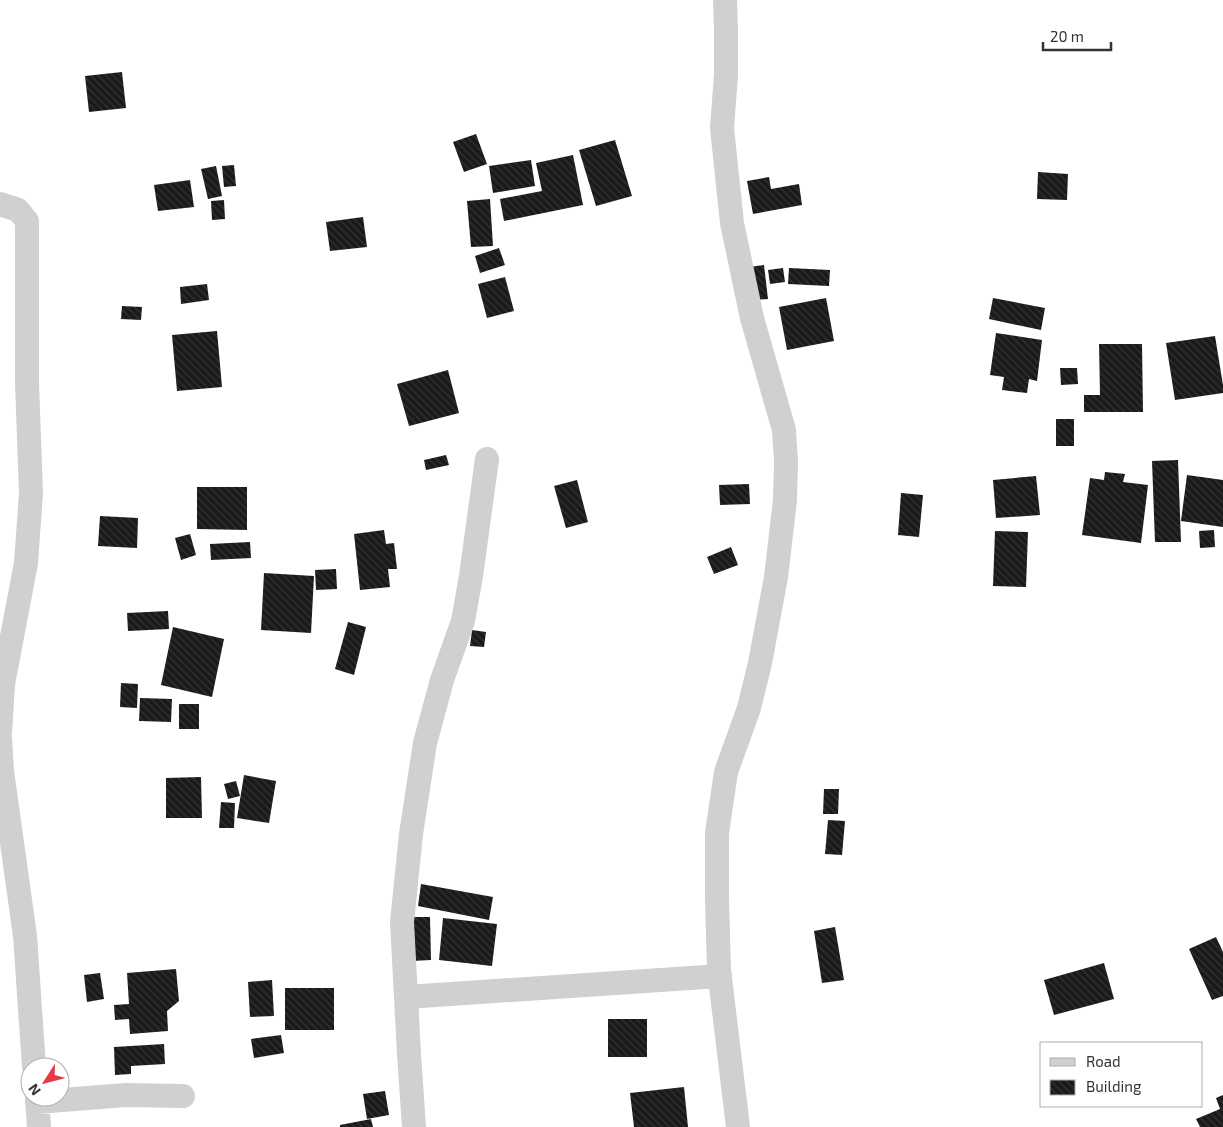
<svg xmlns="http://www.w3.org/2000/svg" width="1223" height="1127" font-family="'Exo 2',sans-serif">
  <defs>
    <pattern id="building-back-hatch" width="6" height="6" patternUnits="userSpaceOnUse" patternTransform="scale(1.25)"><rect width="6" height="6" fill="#1a1a1a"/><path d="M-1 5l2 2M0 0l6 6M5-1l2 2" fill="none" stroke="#333"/></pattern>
  </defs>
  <rect width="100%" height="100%" fill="#fff"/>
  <!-- building -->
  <path fill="url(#building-back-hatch)" d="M122 72 126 108 89 112 85 76Z
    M476 134 487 164 464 172 453 142Z
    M615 140 632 196 596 206 579 150Z
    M573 155 583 205 504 221 500 199 542 191 536 163Z
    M531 160 535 186 493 193 489 166Z
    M234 165 236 186 224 187 222 166Z
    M216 166 222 196 208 199 201 169Z
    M1038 172 1068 174 1067 200 1037 199Z
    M769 177 771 189 799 184 802 205 753 214 747 181Z
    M190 180 194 207 158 211 154 185Z
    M490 199 493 246 471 247 467 201Z
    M224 200 225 219 212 220 211 201Z
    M363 217 367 247 330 251 326 222Z
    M499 248 505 265 480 273 475 256Z
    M764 265 768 299 752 300 749 267Z
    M783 268 785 282 770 284 768 270Z
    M789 268 830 270 829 286 788 284Z
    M505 277 514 311 487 318 478 284Z
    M207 284 209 300 181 304 180 287Z
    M826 298 834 341 787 350 779 307Z
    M993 298 1045 308 1041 330 989 319Z
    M122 306 142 307 141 320 121 319Z
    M217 331 222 387 177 391 172 335Z
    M996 333 1042 340 1037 381 1029 379 1027 393 1002 390 1004 377 990 375Z
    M1215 336 1223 385V393L1175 400 1166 343Z
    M1099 344H1142L1143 412H1084V395H1100Z
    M1060 368H1077L1078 384 1061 385Z
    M448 370 459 413 409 426 397 384Z
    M1056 419H1074V446H1056Z
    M446 455 449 465 426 470 424 460Z
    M1178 460 1181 542H1155L1152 461Z
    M1105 472 1125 474 1123 482 1148 485 1141 543 1082 535 1090 478 1104 480Z
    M1187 475 1223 480V527L1181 521Z
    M1036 476 1040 515 996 518 993 480Z
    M577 480 588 522 566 528 554 486Z
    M749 484 750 504 720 505 719 485Z
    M197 487H247V530L197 529Z
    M901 493 923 495 919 537 898 535Z
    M100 516 138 518 137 548 98 546Z
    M384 530 386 544 394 543 397 569H388L390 587 360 590 354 534Z
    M1214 530 1215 547 1200 548 1199 531Z
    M995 531 1028 532 1026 587 993 586Z
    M190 534 196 555 181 560 175 538Z
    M250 542 251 558 211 560 210 544Z
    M731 547 738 565 714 574 707 557Z
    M336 569 337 589 316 590 315 570Z
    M264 573 314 576 311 633 261 630Z
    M168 611 169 629 128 631 127 613Z
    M348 622 366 627 354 675 335 669Z
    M173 627 224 639 212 697 161 685Z
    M472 630 486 632 484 647 470 646Z
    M121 683 138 684 137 708 120 707Z
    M140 698 172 699 171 722 139 721Z
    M179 704H199V729H179Z
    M244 775 276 781 269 823 237 818Z
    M201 777 202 818H166V778Z
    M236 781 240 796 228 799 224 784Z
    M824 789H839L838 814H823Z
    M221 802 235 803 234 828H219Z
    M828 820 845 821 842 855 825 854Z
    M421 884 493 897 489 920 418 906Z
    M412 917H430L431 960 412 961Z
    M443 918 497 924 492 966 439 960Z
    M835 927 844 980 822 983 814 931Z
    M1216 937 1223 952V996L1212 1000 1189 949Z
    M1104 963 1114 999 1054 1015 1044 980Z
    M176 969 179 1001 167 1011 168 1031 130 1034 129 1019 115 1020 114 1005 129 1004 127 973Z
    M100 973 104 999 87 1002 84 975Z
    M272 980 274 1016 250 1017 248 982Z
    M285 988H334V1030H285Z
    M608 1019H647V1057H608Z
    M281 1035 284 1053 254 1058 251 1039Z
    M164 1044 165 1064 131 1066V1074L115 1075 114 1047Z
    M684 1087 688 1127H634L630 1093Z
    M385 1091 389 1115 367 1119 363 1094Z
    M1223 1095V1127H1200L1196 1119 1220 1109 1216 1098Z
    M371 1119 373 1127H340V1125Z"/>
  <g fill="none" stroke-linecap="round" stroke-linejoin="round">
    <!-- minor -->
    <path stroke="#d0d0d0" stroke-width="24" d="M725 0 726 29V75L722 128 732 223 752 318 784 430 786 462 785 500 776 577 760 663 749 708 726 772 717 833V899L719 970 738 1127
      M0 204 18 210 27 221V383L31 493 26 563 3 684 0 733
      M0 738 2 771 25 936 34 1067
      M406 997 720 976
      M37 1097 39 1127
      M37 1102 126 1095 183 1096
      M414 1127 409 1054 402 922 411 834 425 743 442 680 463 621 471 576 487 459"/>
  </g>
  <!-- legend -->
  <rect x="1040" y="1042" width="162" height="65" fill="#ffffff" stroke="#adadad"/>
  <rect x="1050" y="1058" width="25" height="8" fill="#d0d0d0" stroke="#adadad"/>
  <text x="1086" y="1067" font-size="15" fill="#333333">Road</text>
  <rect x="1050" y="1080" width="25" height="15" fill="url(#building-back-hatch)" stroke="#adadad"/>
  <text x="1086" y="1092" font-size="15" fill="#333333">Building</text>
  <!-- north arrow -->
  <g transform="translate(45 1082) rotate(234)"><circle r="24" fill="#ffffff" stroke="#adadad"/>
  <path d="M0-4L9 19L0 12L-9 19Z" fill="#e63946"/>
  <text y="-8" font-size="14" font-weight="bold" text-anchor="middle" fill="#333333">N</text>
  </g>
  <!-- scale -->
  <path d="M1043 42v8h68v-8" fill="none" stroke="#333333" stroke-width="2.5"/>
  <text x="1050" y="42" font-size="15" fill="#333333" stroke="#ffffff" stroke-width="4" paint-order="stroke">20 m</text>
</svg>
